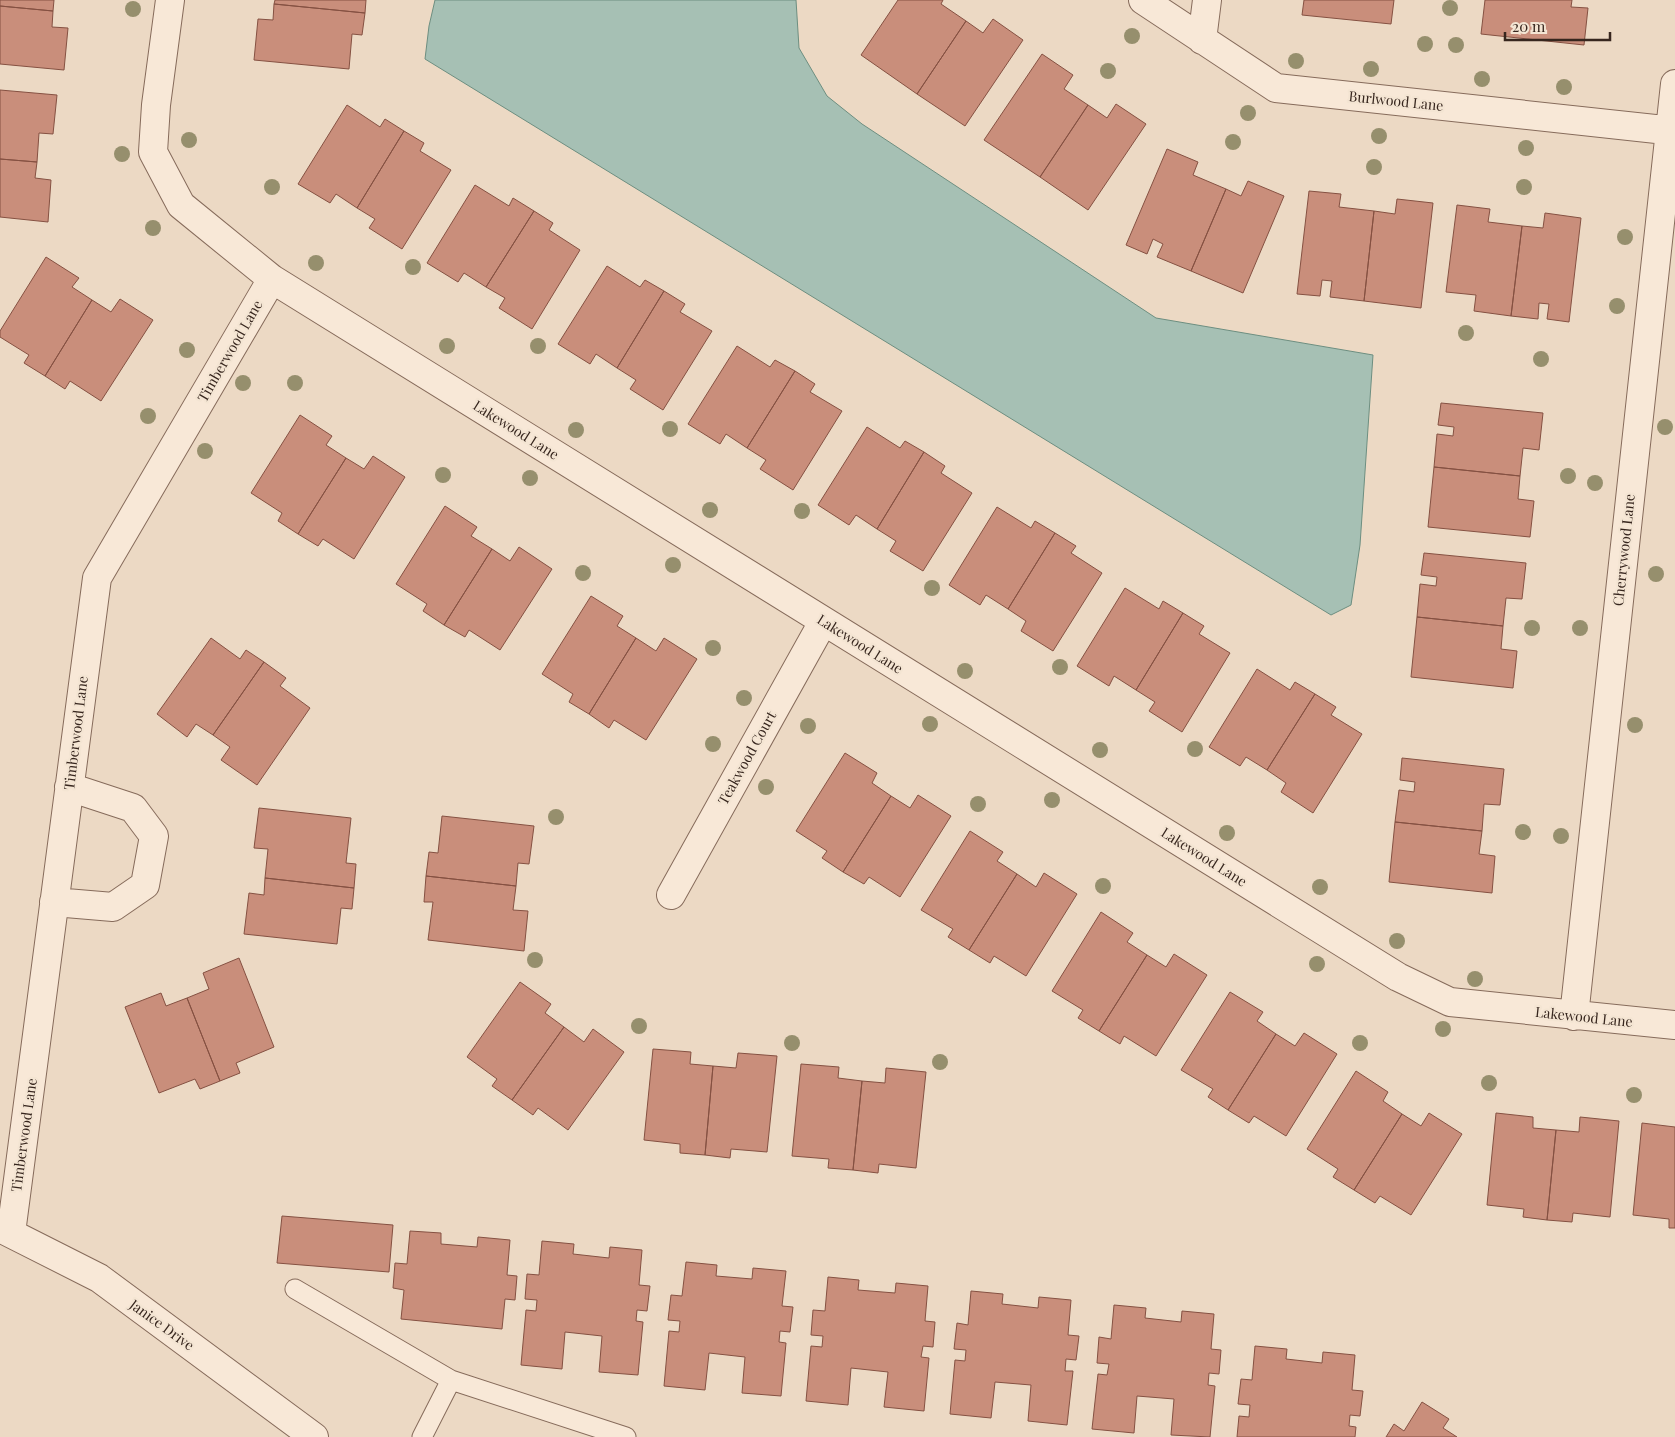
<svg xmlns="http://www.w3.org/2000/svg" width="1675" height="1437" font-family="'Playfair Display',serif">
  <rect width="100%" height="100%" fill="#ecd9c4"/>
  <!-- water -->
  <path fill="#a6c0b4" stroke="#6d8e80" d="M435 0H796L799 48 827 96 862 124 1156 318 1373 355 1360 545 1351 605 1331 615 425 59 429 26Z"/>
  <!-- building -->
  <path fill="#c98e7b" stroke="#855142" d="M0 0H54L53 11 0 6Z
    M275 0H366L365 13 274 4Z
    M898 0H943L941 4 966 21 917 94 861 55Z
    M1304 0H1394L1391 24 1302 15Z
    M1485 0H1572L1571 7 1588 8 1584 45 1481 34Z
    M274 4 365 13 362 35 352 34 349 69 254 60 258 19 273 20Z
    M0 6 53 11 52 27 68 28 64 70 0 64Z
    M993 19 1023 40 965 126 917 94 966 21 983 33Z
    M1042 54 1073 75 1064 89 1088 105 1040 177 984 140Z
    M0 90 57 95 53 134 39 133 37 162 0 159Z
    M1116 104 1146 124 1088 210 1040 177 1088 105 1107 118Z
    M347 105 380 127 385 119 404 131 357 208 336 194 330 203 298 184Z
    M404 131 424 143 420 151 451 170 402 249 369 228 375 219 357 208Z
    M1167 149 1198 162 1193 175 1226 189 1191 271 1157 257 1163 244 1153 239 1147 254 1126 245Z
    M0 159 37 162 35 178 51 180 48 222 0 217Z
    M1248 181 1284 196 1243 293 1191 271 1226 189 1241 196Z
    M475 185 509 206 513 198 534 211 486 287 464 273 458 282 427 263Z
    M1309 191 1341 194 1339 207 1374 211 1364 301 1330 297 1332 281 1322 280 1320 296 1297 294Z
    M1397 199 1433 203 1421 308 1364 301 1374 211 1395 214Z
    M1457 205 1490 209 1488 222 1522 226 1511 316 1474 311 1476 295 1446 292Z
    M534 211 553 223 549 230 580 250 532 329 499 308 505 298 486 287Z
    M1545 213 1581 218 1569 322 1547 319 1549 304 1539 303 1538 319 1511 316 1522 226 1543 228Z
    M46 257 79 278 72 287 92 300 45 376 24 363 29 355 0 337V331Z
    M607 266 640 287 645 280 664 291 617 368 596 354 590 364 558 344Z
    M664 291 685 304 680 312 712 331 663 410 630 389 636 380 617 368Z
    M120 299 153 320 101 401 70 381 65 389 45 376 92 300 111 312Z
    M737 346 770 367 775 360 795 371 747 448 726 434 720 444 688 424Z
    M795 371 815 384 810 392 842 411 793 490 760 469 766 460 747 448Z
    M1441 403 1543 413 1539 450 1523 448 1520 476 1434 467 1437 434 1453 436 1454 427 1438 425Z
    M300 415 332 436 326 445 346 458 298 534 278 521 282 513 251 493Z
    M867 427 900 448 905 441 924 452 877 529 856 515 849 525 818 505Z
    M924 452 945 466 941 473 972 493 923 571 890 551 896 541 877 529Z
    M373 456 405 477 354 559 323 539 318 546 298 534 346 458 364 469Z
    M1434 467 1520 476 1518 499 1534 501 1530 537 1428 527Z
    M445 506 477 527 471 536 492 549 444 625 423 611 427 604 396 584Z
    M997 507 1031 528 1035 521 1055 533 1008 609 986 595 980 605 949 585Z
    M1055 533 1076 546 1071 553 1102 573 1053 651 1021 631 1026 621 1008 609Z
    M519 547 552 569 500 650 469 630 465 637 444 625 492 549 510 561Z
    M1424 553 1526 563 1522 599 1506 598 1503 626 1417 617 1420 584 1436 586 1437 577 1421 575Z
    M1125 588 1159 609 1163 601 1183 613 1136 690 1114 676 1109 686 1077 666Z
    M591 596 623 616 617 626 636 638 589 714 569 702 573 694 542 674Z
    M1183 613 1204 626 1199 634 1230 653 1182 732 1149 711 1155 702 1136 690Z
    M1417 617 1503 626 1501 649 1517 651 1513 688 1411 677Z
    M211 638 240 659 246 650 264 662 213 735 196 724 187 737 157 714Z
    M636 638 656 651 664 638 697 659 646 740 614 720 609 728 589 714Z
    M264 662 286 678 280 686 310 708 257 785 221 760 230 747 213 735Z
    M1257 669 1290 690 1295 682 1315 694 1267 770 1246 757 1240 766 1209 747Z
    M1315 694 1336 707 1331 715 1362 734 1313 813 1281 792 1286 783 1267 770Z
    M845 753 877 773 872 783 891 796 843 872 822 858 827 851 796 831Z
    M1402 758 1504 769 1500 805 1484 804 1482 831 1395 822 1399 790 1414 792 1415 782 1400 780Z
    M918 795 951 816 900 897 869 877 864 884 843 872 891 796 910 808Z
    M259 808 351 818 346 863 356 864 354 888 265 878 268 849 254 848Z
    M442 816 534 826 529 864 518 863 516 886 426 876 429 852 438 853Z
    M1395 822 1482 831 1479 854 1495 856 1492 893 1389 882Z
    M970 831 1003 852 997 861 1017 874 969 950 948 937 953 929 921 910Z
    M1044 873 1077 894 1026 976 994 956 990 963 969 950 1017 874 1036 887Z
    M426 876 516 886 513 910 528 911 524 951 428 940 433 902H424Z
    M265 878 354 888 352 909 341 908 337 944 244 934 249 893 264 895Z
    M1101 912 1133 933 1127 942 1147 955 1099 1031 1078 1018 1083 1010 1052 991Z
    M1174 954 1207 975 1156 1056 1124 1036 1120 1044 1099 1031 1147 955 1166 967Z
    M239 958 274 1047 236 1063 240 1073 220 1081 187 998 209 989 203 973Z
    M520 982 551 1004 545 1013 564 1027 512 1100 492 1086 497 1079 467 1057Z
    M1230 992 1263 1012 1257 1021 1276 1034 1228 1110 1208 1097 1213 1089 1181 1070Z
    M161 993 166 1006 187 998 220 1081 200 1089 195 1079 159 1093 125 1007Z
    M564 1027 584 1042 593 1029 624 1052 568 1130 538 1108 533 1115 512 1100Z
    M1304 1033 1337 1054 1286 1136 1254 1116 1249 1123 1228 1110 1276 1034 1295 1046Z
    M653 1049 691 1052 690 1064 713 1066 705 1155 680 1153V1144L644 1140Z
    M738 1053 777 1056 767 1152 731 1149 730 1158 705 1155 713 1066 736 1068Z
    M801 1064 839 1067 838 1078 862 1081 853 1170 828 1168 829 1159 792 1156Z
    M886 1068 926 1072 916 1168 879 1164 878 1173 853 1170 862 1081 885 1083Z
    M1356 1071 1388 1092 1383 1101 1402 1114 1354 1190 1333 1177 1338 1169 1307 1149Z
    M1429 1113 1462 1134 1411 1215 1380 1196 1375 1203 1354 1190 1402 1114 1421 1126Z
    M1496 1113 1533 1117V1128L1556 1130 1547 1220 1523 1217 1524 1209 1487 1205Z
    M1580 1117 1619 1121 1610 1217 1573 1213 1572 1222 1547 1220 1556 1130 1579 1132Z
    M1642 1123 1675 1127V1228H1669V1219L1633 1215Z
    M282 1216 393 1225 389 1272 277 1263Z
    M410 1231 441 1233V1244L477 1247 478 1237 510 1240 507 1275 517 1276 515 1300 505 1299 502 1329 401 1319 404 1290 393 1288 395 1263 407 1264Z
    M542 1241 574 1244 573 1254 609 1258 610 1247 642 1250 639 1285 650 1286 647 1311 637 1310 636 1321 643 1322 638 1375 599 1372 602 1336 565 1332 562 1369 521 1365 526 1310 536 1311 537 1300 525 1299 527 1274 539 1275Z
    M686 1262 717 1265 716 1276 752 1279 753 1268 786 1271 782 1306 793 1307 790 1332 780 1331 779 1342 786 1343 781 1396 742 1393 745 1357 709 1353 705 1390 664 1386 669 1331 679 1332 680 1321 668 1320 671 1295 682 1296Z
    M828 1277 859 1280 858 1290 895 1293 896 1283 928 1286 925 1321 935 1322 933 1347 923 1346 921 1357 929 1358 924 1411 884 1407 888 1372 851 1368 848 1405 806 1401 811 1346 822 1347 823 1336 811 1335 813 1310 825 1311Z
    M971 1291 1003 1294 1002 1304 1038 1308 1039 1297 1071 1300 1068 1335 1079 1336 1076 1360 1066 1359 1065 1371H1073L1067 1425 1028 1421 1031 1385 995 1382 991 1418 950 1414 955 1360 965 1361 966 1350 954 1349 957 1323 968 1325Z
    M1114 1305 1146 1308 1145 1318 1181 1322 1182 1311 1214 1314 1211 1349 1221 1350 1219 1374 1209 1373 1208 1385 1215 1386 1210 1437 1171 1435 1174 1399 1137 1396 1134 1433 1092 1429 1098 1374 1107 1375 1109 1364 1097 1363 1099 1337 1111 1339Z
    M1255 1346 1287 1349 1286 1359 1322 1363 1323 1352 1355 1355 1352 1390 1363 1391 1360 1416 1350 1415 1349 1426 1356 1427 1355 1437H1237L1239 1416 1249 1417 1250 1405 1238 1404 1241 1379 1252 1380Z
    M1422 1402 1449 1419 1443 1428 1457 1437H1386L1394 1424 1404 1431Z"/>
  <g fill="none" stroke-linecap="round" stroke-linejoin="round">
    <defs>
      <path id="lane" d="M295 1289 451 1380 422 1437
        M451 1380 626 1437"/>
      <path id="street" d="M170 0 156 105 153 152 181 205 272 279 1398 977 1450 1002 1675 1025
        M1143 0 1276 88 1675 131
        M1202 40 1207 0
        M671 895 823 622
        M54 902 113 907 145 885 154 836 133 808 69 787
        M1574 1016 1675 84
        M0 1228 99 1278 314 1437
        M11 1233 97 578 272 279"/>
    </defs>
    <!-- lane casing -->
    <use href="#lane" stroke="#866b5b" stroke-width="21"/>
    <!-- street casing -->
    <use href="#street" stroke="#866b5b" stroke-width="30"/>
    <!-- lane -->
    <use href="#lane" stroke="#f8e8d7" stroke-width="19"/>
    <!-- street -->
    <use href="#street" stroke="#f8e8d7" stroke-width="28"/>
  </g>
  <!-- trees -->
  <g fill="#968f6d">
    <circle cx="1450" cy="8" r="8"/>
    <circle cx="133" cy="9" r="8"/>
    <circle cx="1132" cy="36" r="8"/>
    <circle cx="1425" cy="44" r="8"/>
    <circle cx="1456" cy="45" r="8"/>
    <circle cx="1296" cy="61" r="8"/>
    <circle cx="1371" cy="69" r="8"/>
    <circle cx="1108" cy="71" r="8"/>
    <circle cx="1482" cy="79" r="8"/>
    <circle cx="1564" cy="87" r="8"/>
    <circle cx="1248" cy="113" r="8"/>
    <circle cx="1379" cy="136" r="8"/>
    <circle cx="189" cy="140" r="8"/>
    <circle cx="1233" cy="142" r="8"/>
    <circle cx="1526" cy="148" r="8"/>
    <circle cx="122" cy="154" r="8"/>
    <circle cx="1374" cy="167" r="8"/>
    <circle cx="272" cy="187" r="8"/>
    <circle cx="1524" cy="187" r="8"/>
    <circle cx="153" cy="228" r="8"/>
    <circle cx="1625" cy="237" r="8"/>
    <circle cx="316" cy="263" r="8"/>
    <circle cx="413" cy="267" r="8"/>
    <circle cx="1617" cy="306" r="8"/>
    <circle cx="1466" cy="333" r="8"/>
    <circle cx="447" cy="346" r="8"/>
    <circle cx="538" cy="346" r="8"/>
    <circle cx="187" cy="350" r="8"/>
    <circle cx="1541" cy="359" r="8"/>
    <circle cx="243" cy="383" r="8"/>
    <circle cx="295" cy="383" r="8"/>
    <circle cx="148" cy="416" r="8"/>
    <circle cx="1665" cy="427" r="8"/>
    <circle cx="670" cy="429" r="8"/>
    <circle cx="576" cy="430" r="8"/>
    <circle cx="205" cy="451" r="8"/>
    <circle cx="443" cy="475" r="8"/>
    <circle cx="1568" cy="476" r="8"/>
    <circle cx="530" cy="478" r="8"/>
    <circle cx="1595" cy="483" r="8"/>
    <circle cx="710" cy="510" r="8"/>
    <circle cx="802" cy="511" r="8"/>
    <circle cx="673" cy="565" r="8"/>
    <circle cx="583" cy="573" r="8"/>
    <circle cx="1656" cy="574" r="8"/>
    <circle cx="932" cy="588" r="8"/>
    <circle cx="1532" cy="628" r="8"/>
    <circle cx="1580" cy="628" r="8"/>
    <circle cx="713" cy="648" r="8"/>
    <circle cx="1060" cy="667" r="8"/>
    <circle cx="965" cy="671" r="8"/>
    <circle cx="744" cy="698" r="8"/>
    <circle cx="930" cy="724" r="8"/>
    <circle cx="1635" cy="725" r="8"/>
    <circle cx="808" cy="726" r="8"/>
    <circle cx="713" cy="744" r="8"/>
    <circle cx="1195" cy="749" r="8"/>
    <circle cx="1100" cy="750" r="8"/>
    <circle cx="766" cy="787" r="8"/>
    <circle cx="1052" cy="800" r="8"/>
    <circle cx="978" cy="804" r="8"/>
    <circle cx="556" cy="817" r="8"/>
    <circle cx="1523" cy="832" r="8"/>
    <circle cx="1227" cy="833" r="8"/>
    <circle cx="1561" cy="836" r="8"/>
    <circle cx="1103" cy="886" r="8"/>
    <circle cx="1320" cy="887" r="8"/>
    <circle cx="1397" cy="941" r="8"/>
    <circle cx="535" cy="960" r="8"/>
    <circle cx="1317" cy="964" r="8"/>
    <circle cx="1475" cy="979" r="8"/>
    <circle cx="639" cy="1026" r="8"/>
    <circle cx="1443" cy="1029" r="8"/>
    <circle cx="792" cy="1043" r="8"/>
    <circle cx="1360" cy="1043" r="8"/>
    <circle cx="940" cy="1062" r="8"/>
    <circle cx="1489" cy="1083" r="8"/>
    <circle cx="1634" cy="1095" r="8"/>
  </g>
  <g text-anchor="middle" stroke-width="4.5" stroke-linejoin="round" paint-order="stroke">
    <!-- street labels -->
    <g font-size="14" fill="#37261e" stroke="#f4e5d3">
      <text transform="translate(1396 101) rotate(6)" y="5">Burlwood Lane</text>
      <text transform="translate(230 351) rotate(-60)" y="5">Timberwood Lane</text>
      <text transform="translate(516 430) rotate(32)" y="5">Lakewood Lane</text>
      <text transform="translate(1624 550) rotate(-84)" y="5">Cherrywood Lane</text>
      <text transform="translate(860 644) rotate(32)" y="5">Lakewood Lane</text>
      <text transform="translate(76 733) rotate(-83)" y="5">Timberwood Lane</text>
      <text transform="translate(747 758) rotate(-61)" y="5">Teakwood Court</text>
      <text transform="translate(1204 857) rotate(32)" y="5">Lakewood Lane</text>
      <text transform="translate(1584 1017) rotate(6)" y="5">Lakewood Lane</text>
      <text transform="translate(24 1135) rotate(-82)" y="5">Timberwood Lane</text>
      <text transform="translate(162 1325) rotate(36)" y="5">Janice Drive</text>
    </g>
  </g>
  <!-- scale -->
  <path d="M1505 32v8h105v-8" fill="none" stroke="#37261e" stroke-width="2.5"/>
  <text x="1512" y="32" font-size="15" fill="#37261e" stroke="#f4e5d3" stroke-width="4" paint-order="stroke">20 m</text>
</svg>
